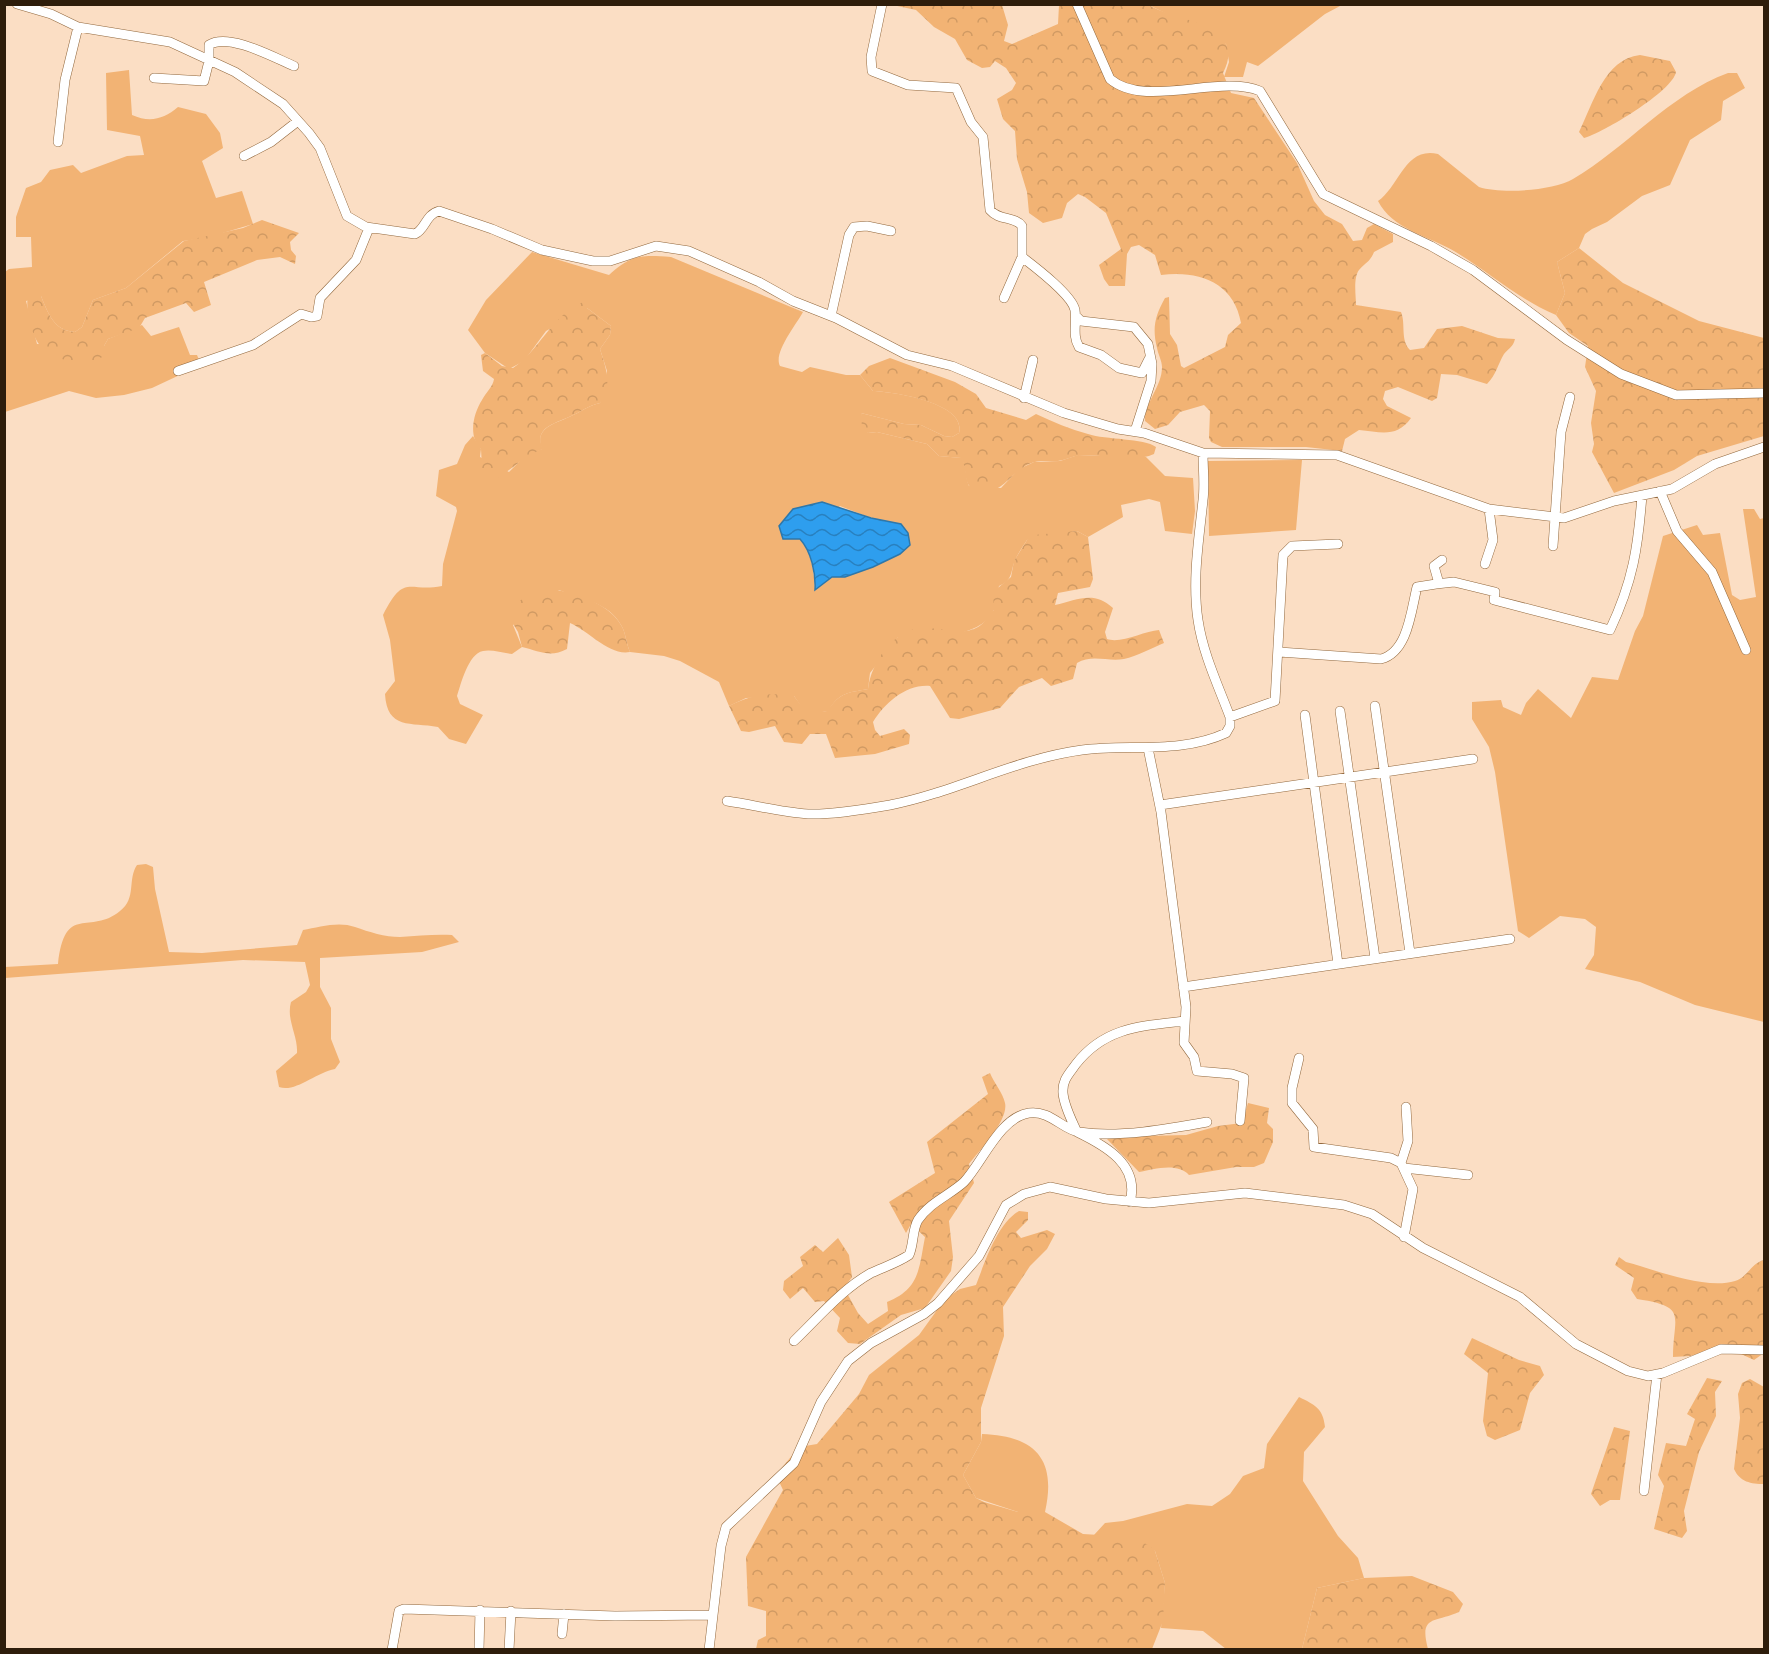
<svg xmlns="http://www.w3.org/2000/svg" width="1769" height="1654" font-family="'Noto Serif',serif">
  <defs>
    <pattern id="forest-crowns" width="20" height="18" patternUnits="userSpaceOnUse" patternTransform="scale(1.5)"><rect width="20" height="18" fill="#f2b374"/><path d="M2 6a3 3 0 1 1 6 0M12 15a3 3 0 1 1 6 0" fill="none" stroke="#d09a63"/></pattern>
    <pattern id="water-waves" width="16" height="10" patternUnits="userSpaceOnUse" patternTransform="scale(1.5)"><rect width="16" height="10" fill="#2e9eee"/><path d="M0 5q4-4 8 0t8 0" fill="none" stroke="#2880bf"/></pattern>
  </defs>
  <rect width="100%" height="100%" fill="#fbdec4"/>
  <!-- grass -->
  <path fill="#f2b374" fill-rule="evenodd" d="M1149 5H1342L1325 14 1258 66 1247 62 1243 77H1224L1229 62 1226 44Z
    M129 70 132 115C150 123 164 119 178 107L206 114 220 133 223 148 202 161 216 198 242 191 253 224 206 238 183 241 126 288 93 300 82 327 75 332C54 331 48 313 41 296L26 301 37 344 104 346 108 339 142 325 151 336 179 327 190 355H197L201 365 152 388 124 395 96 398 69 391 5 412V272L9 269 32 267 31 237H16V217L26 188 41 182 50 170 73 165 81 173 127 156 144 155 140 136 107 130 106 73Z
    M1728 73H1737L1745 88 1723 101 1721 120 1690 140 1670 185 1642 196 1607 222 1592 229 1585 234 1579 248 1557 262 1565 293 1556 315C1518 299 1489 272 1454 251 1428 236 1392 229 1378 201 1399 187 1405 146 1438 154L1479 187C1501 194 1553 191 1573 179 1626 148 1670 94 1728 73Z
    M532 252 609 275C632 254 642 255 671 257L803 312C796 325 773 353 780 366L802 372 810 367 846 375H860L873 391C895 392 967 403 959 433L952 437 944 436 921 425 904 424 861 413 868 433 877 432 927 444 939 456 962 458C967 468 965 477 969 486L1001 488 1019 469 1034 462 1060 461 1078 455 1146 457 1165 476 1193 478 1195 511 1192 534 1165 531 1160 502 1149 499 1121 505 1123 517 1088 537 1077 531 1027 540C1023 546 1019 552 1016 558 1010 570 1014 580 999 586 997 593 997 603 994 610 979 641 927 635 898 637L870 673 868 689C847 693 840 692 828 711L811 714 803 709 794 696 746 698 729 706 719 682 680 661 664 656 630 652C626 643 626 633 621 625 609 602 579 599 559 590L513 625 522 647 512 654C503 653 491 649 483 651 468 654 461 684 457 696L460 704 483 715 466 744 449 739 438 727C411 722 387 730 385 694L395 681 390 640 383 615C405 572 408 593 442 586L443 564 457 511 456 507 436 496 439 470 457 464 465 445 473 436 481 449 480 457 509 472 527 454 542 449C534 428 554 424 569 417 581 412 587 406 600 403L607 371 600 349 610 335 611 326 587 308 546 331 524 361 509 369 485 353 468 330 486 300ZM840 506 871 518 901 524 900 554 845 577H832L815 589C814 573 812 552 800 539Z
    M1302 460 1296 530 1209 536 1208 461Z
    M1743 509H1754L1760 519 1764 518V1022L1695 1005 1640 982 1585 969 1594 955 1596 927 1585 919 1560 916 1529 938 1518 931 1495 772 1489 747 1472 719V702L1501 700 1503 707 1521 715 1526 703 1538 689 1571 718 1592 677 1618 680 1635 631 1643 616 1663 536 1697 525 1703 535 1720 533 1732 595 1740 600 1756 597Z
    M146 864 153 867 155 889 169 952 202 953 297 945 303 930C319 927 339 921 355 927 369 932 385 937 400 937 418 936 434 934 452 935L459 942 422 952 320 958V987L331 1008V1039L340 1062 335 1069C315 1073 295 1093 279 1087L276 1071 297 1053C298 1035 286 1020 291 1002L306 992 310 985 305 962 243 960 5 978V967L58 964C65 902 90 936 120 911 137 898 127 880 137 865Z
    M1299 1397C1315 1405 1323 1408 1325 1427L1304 1452 1303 1481 1338 1536 1358 1558 1364 1578 1317 1588 1302 1649H1226L1203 1631 1161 1628 1165 1583 1155 1551 1094 1535 1105 1523 1123 1521 1187 1504 1212 1506 1230 1494 1243 1476 1264 1468 1267 1444Z
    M982 1434C1035 1436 1057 1459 1045 1512H1018L976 1498 963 1475 981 1442Z"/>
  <!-- forest -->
  <path fill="url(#forest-crowns)" d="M888 4 1002 5 1008 25 1004 41 1012 44 1058 24 1059 5H1149C1173 21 1249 23 1223 73L1231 93 1254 98 1297 163 1314 201 1325 215 1342 224 1353 241 1362 240 1367 228 1374 224 1393 234V242L1374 252C1370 262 1366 262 1359 270 1353 278 1356 296 1356 305L1401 312C1406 324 1400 340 1410 350L1424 348 1437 329 1462 326 1498 338 1515 339C1513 347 1509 348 1504 354 1498 364 1496 375 1487 384L1457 375 1441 374 1437 398 1432 401 1398 387 1385 391 1383 399 1387 406 1411 418C1397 438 1381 432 1359 430L1345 439 1342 451 1306 447H1222L1211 442 1209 438 1210 411 1204 405 1180 412 1168 425 1155 429 1145 421C1144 403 1162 387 1162 367 1162 361 1158 354 1157 348 1152 328 1155 316 1165 298L1169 297 1170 334 1177 345 1181 366 1184 368 1225 347 1228 335 1241 323C1234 282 1198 270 1161 275L1155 255 1139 245 1131 247 1127 254 1125 286H1109L1104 279 1099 265 1121 249 1106 213 1085 197 1078 194 1067 203 1062 218 1043 223 1029 213 1027 192 1017 159 1015 131 1003 119 997 99 1012 90 1016 83 1006 68 995 61 990 67 982 68 967 60 955 39 934 27 916 10Z
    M1640 55 1670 61 1676 72C1673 91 1603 133 1584 138L1579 132C1593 104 1604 59 1640 55Z
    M262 220 299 233 290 242 291 250 296 256 295 264 280 257 257 260 204 282 211 305 194 312 186 303 145 318 139 328 108 339 104 346 105 354C96 364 89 363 75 361 49 359 36 349 30 322 28 310 25 302 30 290L41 296C48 313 54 331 75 332L82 327 93 300 126 288 184 241 243 228Z
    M1579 248 1623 283 1699 321 1764 338V436L1697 456 1674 470 1614 493 1592 452 1594 444 1591 423 1596 391 1585 367 1588 346 1569 333 1556 315 1565 293 1557 262Z
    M583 302 587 308 611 326 610 335 600 349C606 368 613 386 600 403 587 406 581 412 569 417 554 424 533 428 543 449 523 456 512 470 494 480L482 468 481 449C468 437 473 414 482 400 486 392 493 387 494 379L483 371 481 355 485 353 502 366 513 368C540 350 550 317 583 302Z
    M890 358 955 382 976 394 986 408 1026 420 1036 414C1053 422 1070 429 1088 434 1106 440 1144 438 1156 447L1154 454C1135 463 1102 454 1080 455 1073 456 1066 460 1058 461 1050 462 1042 460 1035 462 1011 467 1003 500 975 490 962 485 968 468 961 458L939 456 927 444 877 432 868 433 862 428 861 413 904 424 921 425 944 436 952 437 959 433C967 403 894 392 873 391L860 375 869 366Z
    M1077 531 1088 537 1093 579 1090 587 1058 593 1055 605C1077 600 1094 590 1113 608L1105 632 1107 639C1121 644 1144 631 1159 630L1164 643C1152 648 1137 656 1124 659 1108 662 1092 654 1077 663L1073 679 1051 686 1042 678 1019 687 1000 708 959 719 950 718 930 686C906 684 885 703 873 722L875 730 880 736 904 729 910 735 909 744 875 754 835 758 826 734H810L802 744 784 742 775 726 749 732 741 731 729 706C754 694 767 692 794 696 805 711 809 714 827 711 841 692 846 693 868 689 871 663 893 629 923 628 942 627 960 637 978 627 984 624 989 615 994 610L993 592 1011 577 1014 561 1027 540 1034 535Z
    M550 589C573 592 609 603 621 625 626 633 626 643 630 652 609 656 589 631 570 623L567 649C550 658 539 651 522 647L518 632 509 617C515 597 532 594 550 589Z
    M990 1073C994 1083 1003 1093 1005 1103 1009 1120 979 1151 969 1164L974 1183 949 1221 953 1257 951 1271 925 1308 901 1315 860 1344 848 1343 837 1331 840 1318 824 1301 815 1302 803 1288 790 1299 783 1290 784 1281 803 1266 800 1257 815 1245 823 1252 838 1238 849 1255 852 1277 844 1288 858 1313 868 1324 888 1311 887 1302C920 1289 919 1268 925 1237L911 1224 906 1233 889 1202 935 1173 927 1142 988 1094 982 1077Z
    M1248 1103 1269 1108 1267 1123 1273 1129V1142L1264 1163 1254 1167H1236L1189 1175C1178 1162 1153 1169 1139 1172L1105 1137 1186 1135 1218 1126 1242 1123Z
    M1019 1211 1028 1212V1220L1016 1232 1021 1238 1047 1230 1055 1234 1047 1249 1030 1266 1003 1307 1004 1336 981 1408V1442L963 1475 976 1498 984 1502 1018 1512H1045L1083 1534 1133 1537 1148 1545 1155 1551 1165 1583 1163 1621 1152 1649H756L758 1640 766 1636V1611L748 1606 746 1557 783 1490 776 1475 799 1447 817 1444 859 1394 869 1375 919 1335 945 1299 960 1289 976 1285C985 1262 997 1224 1019 1211Z
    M1619 1257 1626 1262C1656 1270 1705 1290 1735 1281 1747 1278 1751 1263 1764 1260V1353L1754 1360 1726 1347 1690 1356 1673 1357C1673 1315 1689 1307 1637 1299L1631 1290 1634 1278 1615 1265Z
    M1472 1338 1519 1360 1540 1366 1544 1375 1530 1393 1520 1430 1495 1440 1487 1436 1483 1421 1488 1373 1464 1354Z
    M1707 1378 1722 1381 1715 1392 1716 1416 1699 1452 1684 1511 1687 1531 1682 1538 1654 1529 1664 1486 1658 1475 1666 1443 1686 1446 1695 1419 1687 1414Z
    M1750 1379 1764 1387V1484C1751 1484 1740 1482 1734 1469L1740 1418 1738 1394 1742 1383Z
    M1614 1427 1630 1431 1620 1500H1610L1600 1506 1591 1494Z
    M1412 1576 1453 1592 1463 1604 1459 1612C1434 1623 1419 1615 1428 1649H1302L1317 1588 1364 1578Z"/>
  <!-- water -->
  <path fill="url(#water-waves)" stroke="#2e77aa" stroke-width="1.5" d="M822 502 871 518 901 524 908 533 910 545 900 554 873 567 845 577H832L815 590C816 573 811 551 800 539H783L779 526 793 509Z"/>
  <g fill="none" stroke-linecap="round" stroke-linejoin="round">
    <defs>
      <path id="minor" d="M17 4 51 14 78 27 170 42 235 72 283 104 309 133 320 148 347 216 366 227 415 234C426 229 425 215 439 211L492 229 542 250 593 261H610L656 246 689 251 759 282 793 301 836 318 907 355 952 366 1064 413 1118 429 1144 433 1203 453 1337 455 1489 509 1564 518 1614 501 1672 489 1715 464 1764 447
        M882 4 871 57 872 71 908 85 956 88 971 122 983 137 990 210C999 221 1015 216 1022 226V257L1004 298
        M1077 4 1110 79C1145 109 1219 74 1260 91L1323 194 1431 246 1473 270 1567 340 1621 374 1676 395 1764 393
        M154 78 204 81 209 61V45C228 32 275 58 294 66
        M58 142 65 80 78 27
        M244 156 271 142 298 121
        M1022 257C1035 267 1072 295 1075 310 1077 323 1072 336 1079 347L1101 355 1119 368 1142 373 1149 359
        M831 316 849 235 854 227 867 226 891 231
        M1076 316 1081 321 1134 327 1148 344 1152 364 1151 381 1135 431
        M178 371 253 345 301 314 311 317 317 316 320 298 356 260 369 228
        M1024 398 1033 360
        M1660 491 1677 531 1712 572 1746 650
        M1553 546 1561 432 1570 397
        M1485 564 1493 540 1489 509
        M1436 584 1454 582 1495 592 1494 600 1610 630C1633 581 1638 548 1642 495
        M1279 652 1381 659C1408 652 1411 611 1417 587L1436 584 1438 580 1434 566 1442 560
        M1375 706 1410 953
        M1340 711 1375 958
        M1305 715 1338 964
        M1230 717 1275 701 1283 555 1292 546 1338 544
        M1148 748 1161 812 1186 1007 1184 1043 1194 1057 1197 1071 1232 1074 1244 1078 1240 1121
        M727 801C754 805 781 812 808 814 831 815 867 809 890 805 956 792 1015 759 1082 750 1129 744 1181 754 1226 733L1230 726V717C1218 685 1203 654 1198 620 1192 580 1199 539 1203 500 1205 485 1203 469 1203 453
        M1160 805 1473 759
        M1183 987 1510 939
        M1299 1058 1292 1088V1103L1313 1129 1314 1147 1391 1158 1401 1163 1413 1189 1404 1237
        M1401 1163 1408 1141 1406 1107
        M1404 1168 1468 1175
        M1130 1202C1140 1165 1106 1146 1077 1132 1072 1121 1064 1106 1063 1093 1062 1080 1069 1074 1076 1064 1105 1027 1141 1026 1185 1021
        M794 1341C818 1318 842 1289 871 1273 884 1267 897 1263 909 1255 914 1244 912 1230 918 1220 930 1202 950 1195 964 1182 982 1163 1000 1117 1029 1113 1050 1110 1063 1130 1079 1132 1118 1138 1169 1129 1207 1122
        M1644 1491 1657 1374
        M562 1634 564 1614
        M392 1650 399 1611 404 1609 615 1616 712 1615
        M479 1650 480 1610
        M509 1650 511 1611
        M709 1650 721 1546 726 1527 794 1463 821 1402 848 1361 871 1343 924 1314 938 1303 979 1256 1006 1205 1024 1194 1050 1187 1106 1199 1149 1203 1245 1193 1344 1205 1372 1214 1423 1248 1520 1297 1576 1344 1628 1371 1648 1376 1663 1373 1721 1349 1764 1350"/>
    </defs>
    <!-- minor casing -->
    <use href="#minor" stroke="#92683d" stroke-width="10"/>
    <!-- minor -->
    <use href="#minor" stroke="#fff" stroke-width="9"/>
  </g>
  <!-- border -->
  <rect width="1769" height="1654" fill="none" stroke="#2e1d0b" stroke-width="12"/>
</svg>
